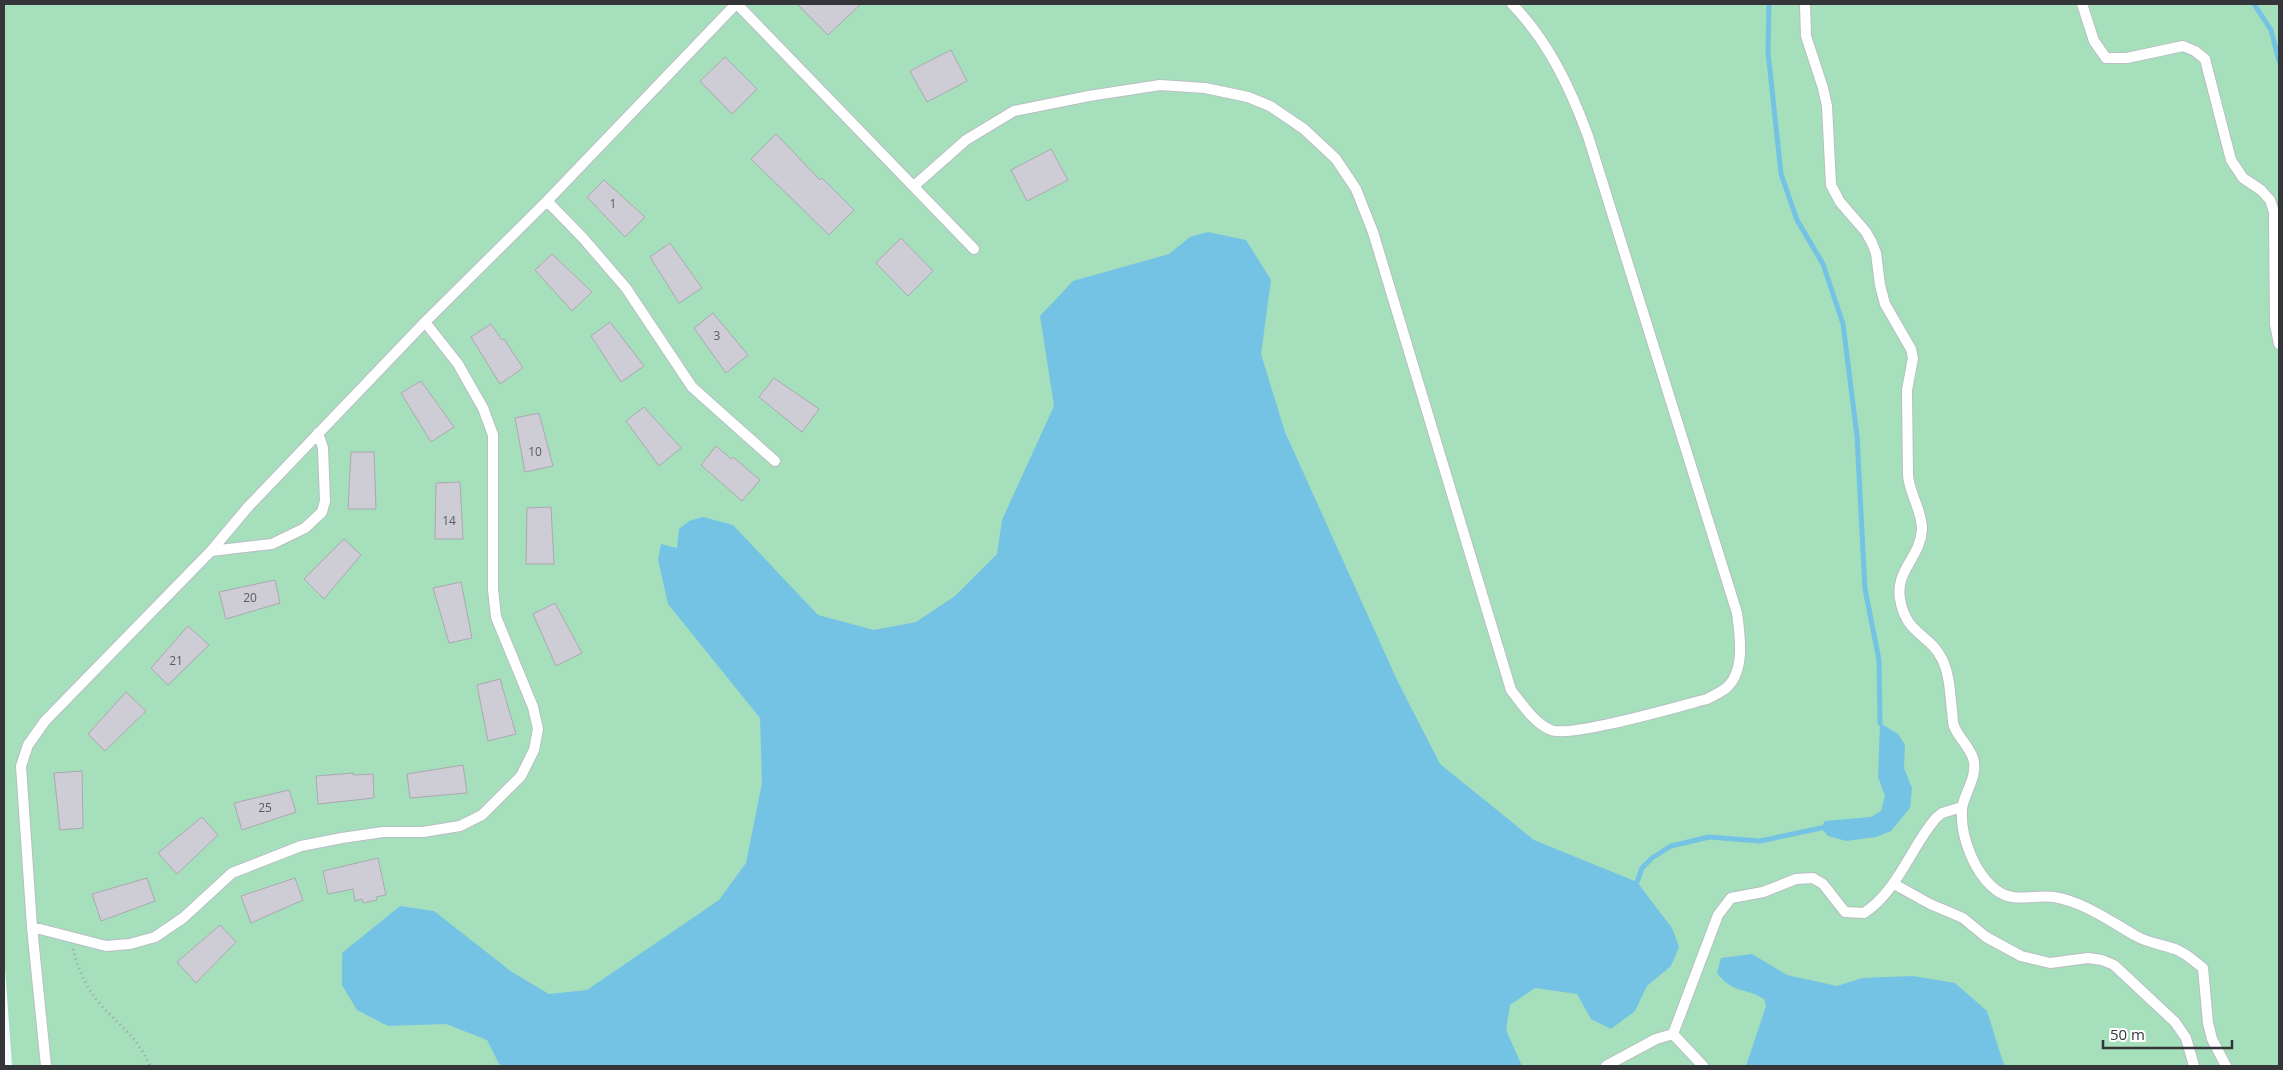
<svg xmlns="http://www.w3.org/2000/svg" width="2283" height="1070" font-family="'Open Sans',sans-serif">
  <rect width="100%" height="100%" fill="#f6fafe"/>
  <!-- green -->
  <path fill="#a6dfbb" d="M4 4H2279V1066H12L4 954Z"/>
  <!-- water -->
  <path fill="#74c3e5" d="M1208 232 1246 240 1271 280 1261 354 1285 432 1397 680 1440 764 1534 840 1637 882 1672 928 1679 947 1671 966 1647 986 1635 1011 1611 1029 1591 1019 1577 994 1535 988 1510 1005 1506 1030 1522 1066H500L487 1040 446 1024 388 1026 357 1010 342 985V953L400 906 434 911 512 972 549 994 587 990 719 900 746 863 762 783 760 718 668 604 658 560 661 544 677 548 679 529 689 521 703 517 733 525 818 615 874 630 916 622 955 596 997 554 1002 520 1054 406 1040 316 1073 281 1169 254 1190 237Z
    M1880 723 1898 734 1905 745 1904 768 1912 788 1910 808 1891 831 1876 837 1846 841 1828 836 1821 828 1825 821 1871 817 1881 811 1885 796 1878 777Z
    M1752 954 1787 975 1837 986 1862 978 1913 976 1955 983 1987 1011 2003 1062 2006 1066H1746L1766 1006 1764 999C1745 987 1733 994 1717 973L1721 958Z"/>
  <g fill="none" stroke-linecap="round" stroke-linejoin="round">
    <!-- stream -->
    <path stroke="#74c3e5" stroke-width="5" d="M1769 4 1768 52 1781 174 1797 220 1823 264 1843 324 1857 436 1865 589 1879 660 1880 723
      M2254 4 2271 30 2279 61
      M1637 882 1642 868 1652 858 1671 846 1709 837 1760 841 1821 828"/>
  </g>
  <!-- building -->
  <path fill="#ceccd4" stroke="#aaa9b1" d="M797 4H861L828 35Z
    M951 50 967 81 927 102 910 71Z
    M725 57 757 89 732 114 700 81Z
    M776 134 820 180 822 178 854 210 829 235 751 159Z
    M1051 149 1068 180 1027 201 1011 170Z
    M604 180 645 217 625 237 587 197Z
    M901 238 933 271 908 296 876 263Z
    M670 243 702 288 679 303 650 257Z
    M552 254 592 292 572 311 535 270Z
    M713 313 748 355 726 373 694 328Z
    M610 322 644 366 621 382 591 336Z
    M491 324 502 340 504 339 523 368 500 384 471 337Z
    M774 378 819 409 802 432 759 397Z
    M421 381 454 427 431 442 401 393Z
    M644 407 681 448 659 466 626 421Z
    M539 413 553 466 525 472 515 418Z
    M716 446 731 459 733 457 760 480 742 501 701 465Z
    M351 452H374L376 509H348Z
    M460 482 463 539H435L436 483Z
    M551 507 554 564H526L527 508Z
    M344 539 361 555 324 599 304 579Z
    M275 580 280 603 226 619 219 592Z
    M461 582 472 638 449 643 433 588Z
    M555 603 582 653 556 666 533 614Z
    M188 626 209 645 168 685 151 668Z
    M500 679 516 734 488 741 477 685Z
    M126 692 146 711 105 751 88 734Z
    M463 765 467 793 410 798 407 774Z
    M82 771 83 828 60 830 54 773Z
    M353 773V775L373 774 374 798 318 804 316 776Z
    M289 790 296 812 242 830 234 803Z
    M202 817 218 835 177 874 158 853Z
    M378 858 386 895 376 897 377 900 363 903 362 899 355 901 353 889 328 894 323 871Z
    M147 878 155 901 101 921 92 894Z
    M295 878 303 900 251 923 241 896Z
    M220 925 236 942 196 983 177 962Z"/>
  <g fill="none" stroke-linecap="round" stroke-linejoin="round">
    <defs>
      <path id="lane" d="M737 4 974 249
        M1805 4 1806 36 1823 88 1827 106 1831 185 1840 202 1866 232 1872 243 1876 253 1880 285 1885 304 1911 349 1913 358 1907 390 1908 475C1909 493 1922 510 1922 529 1921 557 1895 570 1900 599 1906 635 1929 633 1942 659 1950 675 1950 694 1952 711 1953 715 1952 721 1954 726 1958 737 1969 746 1973 758 1979 776 1963 795 1962 809 1960 837 1975 876 1999 892 2016 903 2036 894 2054 897 2084 902 2110 921 2136 936 2148 943 2161 944 2175 949 2186 953 2194 961 2203 968L2208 1023 2212 1039 2226 1066
        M2082 4 2094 41 2106 58H2127L2183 46 2195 51 2205 59 2231 160 2243 178 2261 190 2270 200 2274 212 2275 324 2279 344
        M914 186 966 140 1014 111 1089 96 1160 85 1205 88 1248 97 1270 106 1304 129 1336 159 1356 189 1373 232 1511 690C1522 704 1534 723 1551 730 1571 738 1680 706 1707 699 1713 696 1719 693 1725 689 1746 672 1740 636 1737 613L1588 136C1570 87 1548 41 1512 4
        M547 201 583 238 626 288 692 387 775 461
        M211 551 272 544 305 528 322 512 325 501 323 448 318 433
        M1894 884 1930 904 1963 918 1986 937 2021 956 2050 963 2088 958 2102 960 2114 965 2175 1022 2186 1038 2194 1066
        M32 927 106 946 130 944 155 937 183 918 232 873 301 846 342 838 383 832H423L460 826 482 815 521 776 534 750 538 729 533 707 496 617 493 589V435L483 408 458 364 425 322
        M1673 1034 1718 915 1731 898 1763 892 1796 879 1813 878 1823 884 1845 912 1864 913C1897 892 1911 847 1936 818L1942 813 1962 807
        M1673 1034 1703 1066
        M46 1066 32 927 21 766 28 745 45 721 211 551 248 507 425 322 547 201 736 4
        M1606 1066 1656 1039 1673 1034"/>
    </defs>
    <!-- lane casing -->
    <use href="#lane" stroke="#b8bec4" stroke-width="12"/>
    <!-- path -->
    <path stroke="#9ea2a5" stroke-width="3" stroke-dasharray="1 4" stroke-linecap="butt" d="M73 949C78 970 87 989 101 1005 122 1029 136 1035 150 1066"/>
    <!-- lane -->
    <use href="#lane" stroke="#fff" stroke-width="10"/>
  </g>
  <g text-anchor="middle" stroke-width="5" stroke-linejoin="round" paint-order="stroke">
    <!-- number labels -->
    <g font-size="12" fill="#5a5b5f">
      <text x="613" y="208">1</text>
      <text x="717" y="340">3</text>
      <text x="535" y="456">10</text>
      <text x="449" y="525">14</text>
      <text x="250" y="602">20</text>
      <text x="176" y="665">21</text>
      <text x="265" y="812">25</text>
    </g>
  </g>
  <!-- border -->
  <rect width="2283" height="1070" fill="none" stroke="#333538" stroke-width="10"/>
  <!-- scale -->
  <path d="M2103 1040v8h129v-8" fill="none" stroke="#333538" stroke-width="2.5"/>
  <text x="2110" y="1040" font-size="15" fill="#333538" stroke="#ffffff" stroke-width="4" paint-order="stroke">50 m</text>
</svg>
